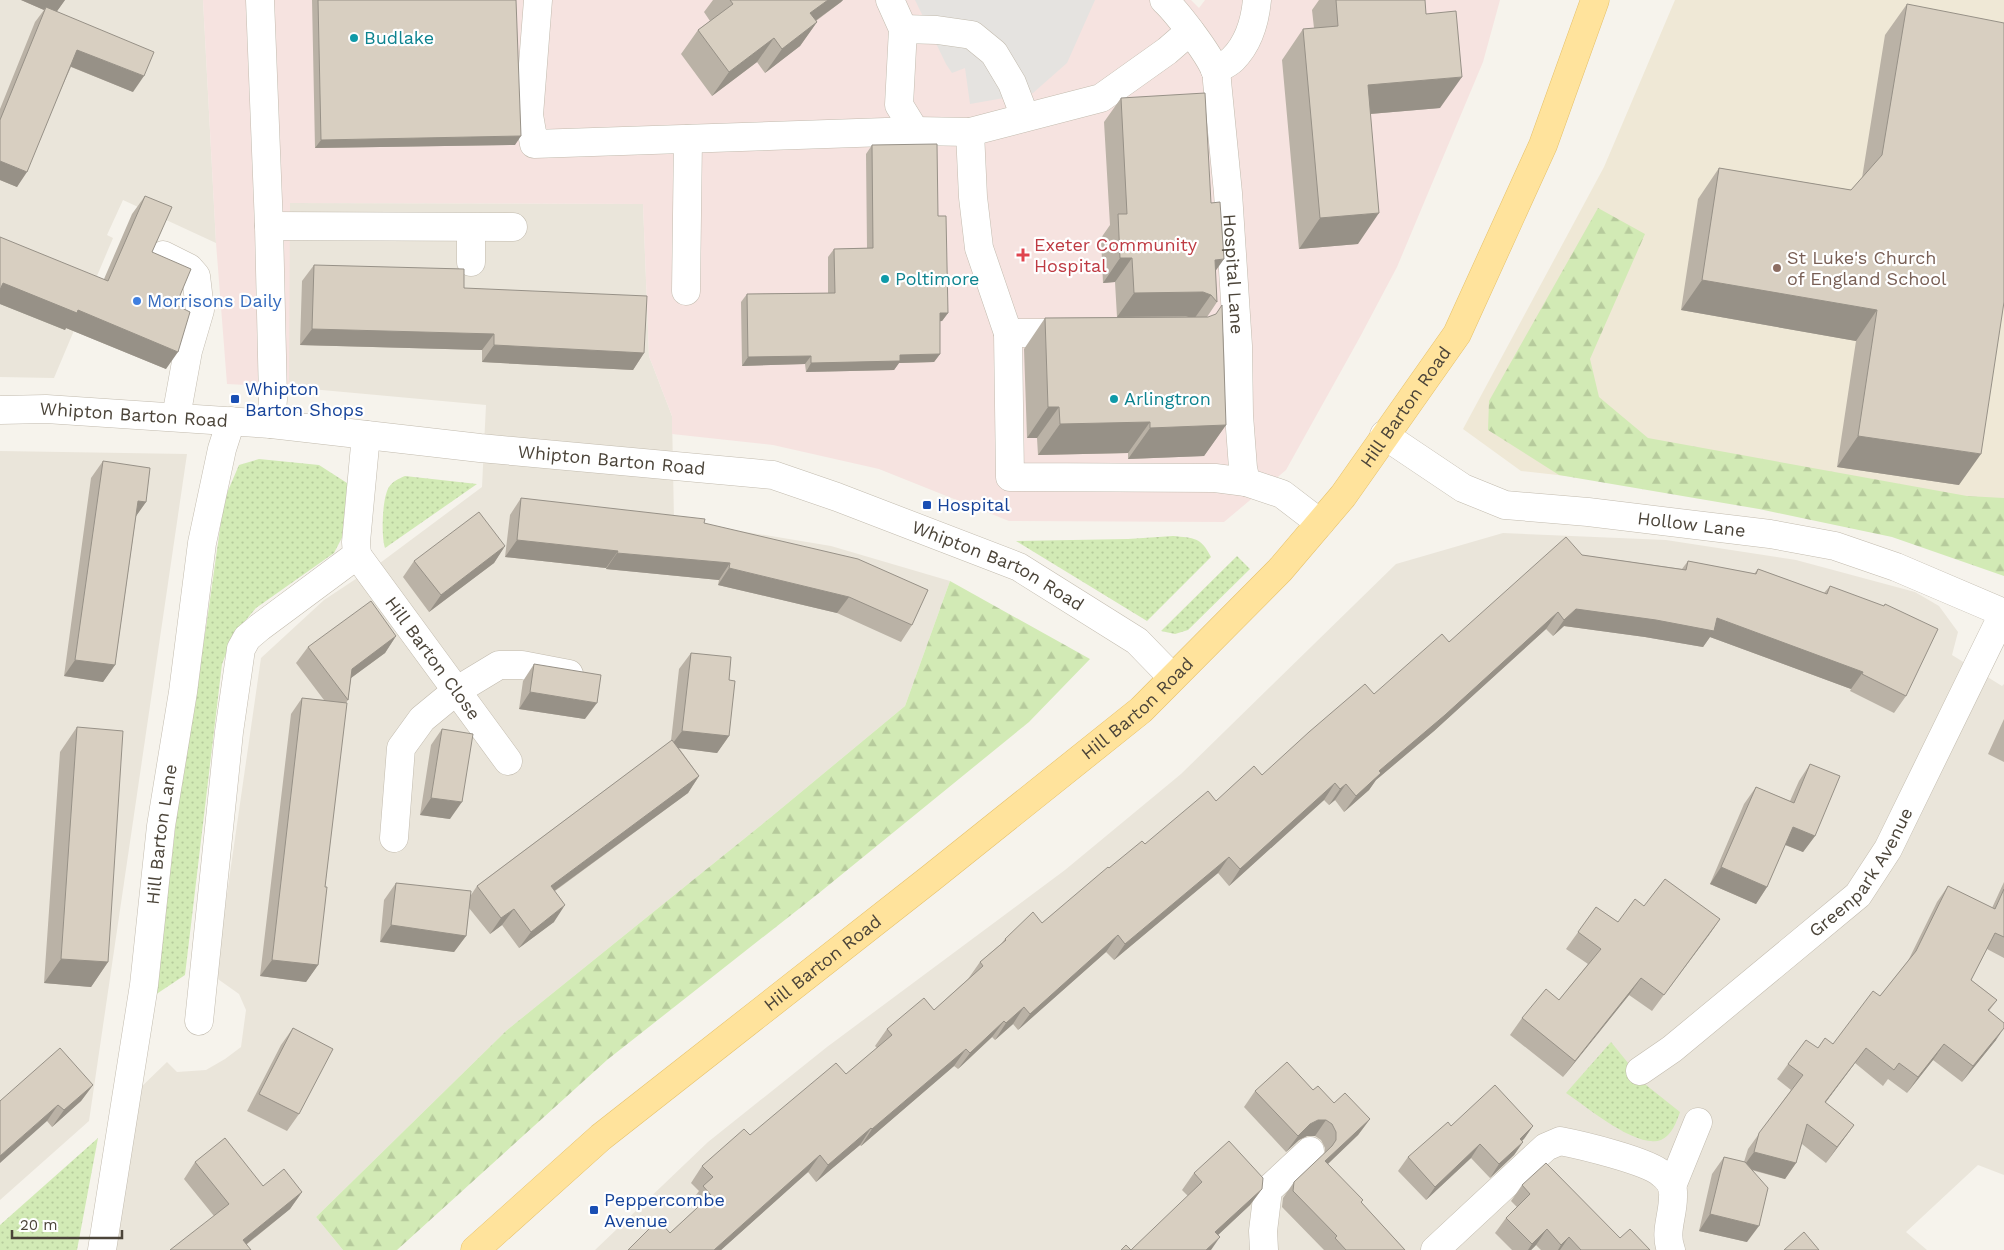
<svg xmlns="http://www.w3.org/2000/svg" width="2004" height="1250" font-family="'Work Sans',sans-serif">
  <defs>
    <pattern id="grass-dots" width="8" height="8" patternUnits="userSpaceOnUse" patternTransform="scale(1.25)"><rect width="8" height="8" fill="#d2eab5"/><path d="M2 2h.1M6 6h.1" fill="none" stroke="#b6ca9c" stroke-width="1.8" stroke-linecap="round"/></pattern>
    <pattern id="forest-firs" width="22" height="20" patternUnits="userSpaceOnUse" patternTransform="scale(1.25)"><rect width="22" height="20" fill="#d2eab5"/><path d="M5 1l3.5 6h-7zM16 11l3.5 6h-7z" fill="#b6ca9c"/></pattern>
  </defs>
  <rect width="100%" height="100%" fill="#f6f3ec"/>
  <!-- residential -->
  <path fill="#eae5da" d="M0 0H203L216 243 123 200 107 235 113 238 54 378 0 377Z
    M289 203 643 204 649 356 672 416 674 520 831 546 950 581 905 706 771 817 507 1030 316 1217 343 1250H111L137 1091 167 1062 177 1072 206 1070 225 1059 241 1047 246 1010 239 994 215 977 261 658 324 600 380 563 482 487 486 405 289 387Z
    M0 451 187 454 89 1121 0 1200Z
    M1503 533 1666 540 1796 560 1915 592 1939 606 1958 632 1952 655 2002 686 2004 684V1175L1978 1165 1906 1232 1927 1250H595L708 1142 827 1047 1065 870 1181 774 1396 564Z"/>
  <!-- education -->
  <path fill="#efe8d6" d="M1675 0H2004V549L1852 508 1521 471 1463 429 1604 167Z"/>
  <!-- medical -->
  <path fill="#f6e3e0" d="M203 0H1191L1199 8 1205 0H1500L1483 62 1397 267 1360 337 1286 470 1224 522 1009 521 879 469 773 445 672 434V416L649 356 643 204 290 203 289 387 227 384 216 243Z"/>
  <!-- grass -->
  <path fill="url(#grass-dots)" d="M259 459 319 465 347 483V528L334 553 256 608 234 634 222 664 185 975 152 997 169 883 185 738 206 628 224 500 239 465Z
    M405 476 477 484 385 548C381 536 382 498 389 487 393 481 398 479 405 476Z
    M1173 536C1194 538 1201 537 1211 557L1147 621 1016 541 1128 539Z
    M1237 556 1250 569 1188 630 1175 634 1161 631Z
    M1611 1042 1646 1085 1680 1112C1676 1123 1672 1135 1661 1140 1636 1149 1586 1106 1566 1093Z
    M98 1138 77 1250H0V1225Z"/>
  <!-- forest -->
  <path fill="url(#forest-firs)" d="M1598 208 1645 234 1590 359 1599 397 1648 438 1967 496 2004 498V576L1892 537 1759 509 1559 475 1488 430 1489 401Z
    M950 581 1090 659 1029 722 819 893 607 1060 397 1250H343L316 1217 507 1030 771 817 905 706Z"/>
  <!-- parking -->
  <path fill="#e5e3e0" d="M915 0H1095L1067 63 1033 93 970 104 965 68 952 73 946 64Z"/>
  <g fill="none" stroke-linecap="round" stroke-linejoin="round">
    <defs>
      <g id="minor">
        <path d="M260 0 269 226 273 399 271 424"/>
        <path d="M538 0 529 115 534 144 915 131 970 132 1101 98 1167 51 1190 31"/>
        <path d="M890 0 903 29 899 105 915 131"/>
        <path id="s1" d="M1164 0C1177 12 1209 54 1215 70 1217 73 1217 78 1217 81L1228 193 1238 346 1239 415 1243 468 1246 482 1282 494 1320 523"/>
        <path d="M903 29 937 30 972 35 994 53 1012 83 1025 117"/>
        <path d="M1215 70C1221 67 1228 64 1233 59 1248 44 1255 21 1257 0"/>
        <path d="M970 132 973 197 979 248 1008 333H1072"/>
        <path d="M269 226 513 227"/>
        <path d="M471 228V262"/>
        <path d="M163 255 189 268 196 276 200 310 188 351 176 417"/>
        <path d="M686 291 688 139"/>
        <path d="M1008 333 1010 477 1215 478 1246 482"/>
        <path id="s2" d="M0 410 46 409 271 424 480 448 773 475 837 497 1019 567 1137 641 1172 677"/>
        <path id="s3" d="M1384 435 1463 488 1505 505 1588 512 1770 534 1835 546 1896 567 2004 613"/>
        <path id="s4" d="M357 555 508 761"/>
        <path d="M394 838 401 748 422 719 456 691 499 665H522L569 674"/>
        <path d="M199 1021 229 732 241 649 247 638 260 627 357 555 356 542 366 435"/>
        <path id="s5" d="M1640 1071 1672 1049 1858 895 1888 849 2004 612"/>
        <path d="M1672 1186 1698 1122"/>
        <path id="s6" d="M102 1250 144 985 161 826 183 692 202 543 222 449 231 421"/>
        <path d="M1264 1250 1263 1231 1268 1190 1310 1151"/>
        <path d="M1435 1250 1536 1156 1546 1147 1560 1141C1581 1145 1648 1161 1662 1174 1670 1180 1674 1187 1673 1197 1673 1216 1664 1232 1671 1250"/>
      </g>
      <g id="major">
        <path id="s7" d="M475 1250 601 1137 931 878 1141 710 1280 570 1343 496 1457 334 1543 145 1595 0"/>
      </g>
    </defs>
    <!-- minor casing -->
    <use href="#minor" stroke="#c2bbae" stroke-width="29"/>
    <!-- major casing -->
    <use href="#major" stroke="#e6c16a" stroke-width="29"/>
    <!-- minor -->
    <use href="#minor" stroke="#fff" stroke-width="28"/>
    <!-- major -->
    <use href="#major" stroke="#ffe39c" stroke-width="28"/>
  </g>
  <!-- wall -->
  <path fill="#bab2a6" d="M21 0H65L57 11 133 92 71 67 17 187 0 180V109L35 22 44 10Z
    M312 0H516L515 145 315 148Z
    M713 0H843L841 2 816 21 817 22 800 46 765 73 757 62 712 96 681 54 698 30 710 21 704 12Z
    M1319 0H1336L1426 14 1440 108 1370 114 1358 244 1299 249 1282 60 1303 29 1314 28 1312 10Z
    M1907 4 1959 485 1837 467 1856 341 1681 310 1698 199 1719 168 1851 190 1862 178 1885 35Z
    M1121 98 1215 271 1217 302 1207 317 1226 425 1204 456 1128 459V453L1038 455 1037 438H1027L1024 349 1045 318 1188 317H1117L1115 282 1103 283 1101 238 1110 225 1104 122Z
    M872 145 938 216 948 313 942 321H940V354L934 362 899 363 894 370 806 372 805 364 742 366 741 302 747 294 828 293V257L834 249 867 248 866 154Z
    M145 196 152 252 176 305 166 369 66 328 65 330 0 304 104 279 132 214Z
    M314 265 644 353 633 370 482 362V350L300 345 302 281Z
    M103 461 146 502 136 516 115 665 103 682 64 676 91 478Z
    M521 498 704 523 912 625 901 642 837 613 718 585 719 580 606 569V568L505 557 510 515Z
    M505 546 494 563 429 612 403 577 414 561Z
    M1582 555 1682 569 1688 561 1754 574 1758 569 1824 593 1830 586 1906 696 1894 713 1850 691 1851 689 1710 637 1703 647 1645 637 1564 626 1553 636 1546 629 1434 731 1376 780 1369 790 1344 812 1335 800 1329 805 1324 800 1229 886 1218 873 1114 960 1106 952 1018 1030 1013 1024 995 1040 992 1037 958 1069 954 1066 861 1146 860 1145 816 1182 808 1172 721 1250H628L670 1233 697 1208 691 1202 699 1191 691 1183 702 1166 846 1074 877 1048 875 1046 887 1029 934 1010 968 979 980 962 1001 944 1005 939 1042 923 1109 868 1145 844 1216 801 1262 775 1374 694 1449 642Z
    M396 636 385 653 351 678 348 700 346 703 325 887 318 965 306 982 260 976 291 714 302 698 324 700 296 663 308 647Z
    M691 653 729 680V736L717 753 679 748 699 776 688 793 555 891 554 922 519 948 502 925 490 934 469 908 466 936 454 952 380 942 384 900 396 883 471 895 477 886 671 741 679 669Z
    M534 664 585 719 519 709 523 681Z
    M2004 719V762L1988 754Z
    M77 727 108 962 91 987 44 983 60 752Z
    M442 729 450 819 420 815 431 745Z
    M1810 764 1815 836 1803 852 1785 845 1767 887 1756 904 1710 884 1744 804 1756 787 1790 801 1799 781Z
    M2004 882V958L1987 949 1971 980 1997 1000 1989 1011 1996 1040 1962 1082 1933 1060 1907 1093 1888 1079 1883 1086 1855 1063 1825 1103 1854 1125 1826 1163 1802 1144 1796 1163 1785 1179 1751 1170 1747 1242 1699 1231 1712 1174 1724 1157 1744 1162 1748 1149 1791 1090 1777 1079 1788 1064 1818 1048 1833 1044 1880 996 1908 961 1937 902 1948 886 1992 908Z
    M1644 906 1720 919 1652 1011 1629 995 1563 1077 1510 1035 1522 1018 1559 1000 1588 964 1566 949 1596 907 1618 922Z
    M293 1028 299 1114 287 1131 247 1111 281 1045Z
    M93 1085 81 1101 52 1127 47 1121 0 1101Z
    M1313 1090 1334 1103 1370 1119 1358 1135 1328 1164 1361 1202 1405 1250H1324L1282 1207 1283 1198 1294 1182 1325 1153V1148L1321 1140 1315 1136H1307L1299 1140 1286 1152 1244 1107 1255 1091Z
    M1451 1126H1533L1522 1141 1523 1142 1514 1155 1490 1178 1471 1158 1426 1200 1398 1171 1408 1157Z
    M195 1162 263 1186 302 1192 290 1209 246 1245 214 1216 184 1179Z
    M1194 1173 1262 1189 1250 1205 1218 1235 1188 1196 1182 1190Z
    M1522 1185 1620 1238 1650 1250H1541L1536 1245 1531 1250H1512L1495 1233 1506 1218 1517 1207 1511 1201Z"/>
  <!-- shaded-wall -->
  <path fill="#979187" d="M21 0H65L55 14 46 7 44 10Z
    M828 0H843L841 2 793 37 810 13Z
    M817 22 800 46 765 73 782 49Z
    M774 38 757 62 712 96 729 72Z
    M77 50 144 76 133 92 67 65Z
    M1462 77 1440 108 1346 116 1368 85Z
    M521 136 515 145 315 148 321 140Z
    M0 161 27 172 17 187 0 180Z
    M1379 213 1358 244 1299 249 1320 218Z
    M1120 258H1132L1115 282 1103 283Z
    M1224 259 1207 283 1215 260Z
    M1702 280 1877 310 1856 341 1681 310Z
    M3 283 78 310 178 352 166 369 66 328 65 330 0 304V287Z
    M1203 292 1211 295 1194 319 1186 316 1117 317 1134 293Z
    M940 313H948L942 321 934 322Z
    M312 329 494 334 482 350 300 345Z
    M494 345 644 353 633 370 482 362Z
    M940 354 934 362 899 363 894 370 806 372 811 363 900 355Z
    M811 356 805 364 742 366 748 357Z
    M1048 407H1059L1037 438H1027Z
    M1150 422 1128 453 1038 455 1060 424Z
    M1226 425 1204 456 1128 459 1150 428Z
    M1858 436 1981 454 1959 485 1837 467Z
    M138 501 146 502 134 519Z
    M517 540 618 551 606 568 505 557Z
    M505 546 494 563 429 612 441 595Z
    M617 553 730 563 719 580 606 569Z
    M729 568 849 597 837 613 718 585Z
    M1576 609 1717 618 1863 672 1851 689 1710 637 1703 647 1645 637 1564 626 1553 636 1564 620Z
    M1558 612 1546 629 1434 731 1376 780 1369 790 1344 812 1356 796 1379 771Z
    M396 636 385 653 340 686 352 669Z
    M75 660 115 665 103 682 64 676Z
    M530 692 597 703 585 719 519 709Z
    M682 731 729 736 717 753 670 747Z
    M699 776 688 793 539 902 551 886Z
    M1335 783 1324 800 1229 886 1240 869Z
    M1346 784 1335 800 1329 805 1340 789Z
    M431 798 462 802 450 819 420 815Z
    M1793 827 1815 836 1803 852 1781 843Z
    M1229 857 1218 873 1114 960 1125 944Z
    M1721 867 1767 887 1756 904 1710 884Z
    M565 905 554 922 519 948 531 932Z
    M514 909 502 925 490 934 501 918Z
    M1720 919 1709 935 1652 1011 1664 995Z
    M391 925 466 936 454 952 380 942Z
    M1118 935 1106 952 1018 1030 1030 1014Z
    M61 959 108 962 91 987 44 983Z
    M272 960 318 965 306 982 260 976Z
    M1641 978 1629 995 1563 1077 1575 1061Z
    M1024 1007 1013 1024 995 1040 1006 1023Z
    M1004 1021 992 1037 958 1069 970 1053Z
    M2004 1028 1996 1040 1962 1082 1973 1066Z
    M1944 1044 1933 1060 1907 1093 1918 1077Z
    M1866 1048 1855 1063 1814 1118 1825 1102Z
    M966 1049 954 1066 861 1146 872 1129Z
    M93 1085 81 1101 52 1127 64 1110Z
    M58 1105 47 1121 0 1163V1156Z
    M1370 1119 1358 1135 1314 1177 1325 1161Z
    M1318 1120H1326L1315 1136H1307L1299 1140 1286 1152 1298 1136 1310 1124Z
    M1854 1125 1843 1140 1826 1163 1837 1147Z
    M1533 1126 1524 1139 1510 1152 1520 1139Z
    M871 1128 860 1145 816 1182 828 1165Z
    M1523 1142 1514 1155 1490 1178 1499 1164Z
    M1480 1144 1471 1158 1426 1200 1435 1187Z
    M1754 1152 1796 1163 1785 1179 1743 1167Z
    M820 1155 808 1172 721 1250H714Z
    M1262 1189 1250 1205 1203 1249 1215 1232Z
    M302 1192 290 1209 239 1250 243 1240Z
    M1710 1214 1759 1226 1747 1242 1699 1231Z
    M1547 1229 1536 1245 1531 1250H1528L1532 1244Z
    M1220 1237 1211 1250H1206Z
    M1569 1237 1560 1250H1558L1561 1245Z"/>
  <!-- building -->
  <path fill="#d8cfc1" stroke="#979187" d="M318 0H516L521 136 321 140Z
    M730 0H828L810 13 817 22 782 49 774 38 729 72 698 30 733 4Z
    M1336 0H1425L1426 14 1456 11 1462 77 1368 85 1379 213 1320 218 1303 29 1338 26Z
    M1907 4 2004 23V302L1981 454 1858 436 1877 310 1702 280 1719 168 1851 190 1882 155Z
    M46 7 154 52 144 76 77 50 27 172 0 161V120Z
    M1205 93 1211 203 1220 202 1224 259 1215 260 1217 302 1211 295 1203 292 1134 293 1132 258H1120L1118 214H1127L1121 98Z
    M937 144 938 216H946L948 313H940V354L900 355V361L811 363V356L748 357 747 294 835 293 834 249 873 248 872 145Z
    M145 196 172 207 152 252 191 269 176 305 190 312 178 352 78 310 77 313 3 283 0 290V237L108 281Z
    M314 265 464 269V288L647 296 644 353 494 345V334L312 329Z
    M1222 305 1226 425 1150 428V422L1060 424 1059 407H1048L1045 318 1208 317 1216 314Z
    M103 461 150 468 146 502 138 501 115 665 75 660Z
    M521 498 705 519 704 523 858 559 928 590 912 625 849 597 729 568 730 563 617 553 618 551 517 540Z
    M479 512 505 546 441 595 414 561Z
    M1566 537 1582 555 1686 570 1688 561 1756 574 1758 569 1827 594 1830 586 1884 606 1885 604 1938 629 1906 696 1862 674 1863 672 1717 618 1714 631 1656 620 1576 609 1564 620 1558 612 1445 715 1379 771 1381 773 1356 796 1346 784 1340 789 1335 783 1240 869 1229 857 1125 944 1118 935 1030 1014 1024 1007 1006 1023 1004 1021 970 1053 966 1049 872 1129 871 1128 828 1165 820 1155 714 1250H628L658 1220 670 1233 711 1195 703 1186 713 1177 702 1166 744 1129 750 1135 836 1063 846 1074 892 1035 887 1029 924 998 934 1010 983 966 980 962 1006 940 1005 939 1033 912 1042 923 1108 867 1109 868 1142 841 1145 844 1208 791 1216 801 1254 766 1262 775 1309 732 1365 684 1374 694 1442 634 1449 642Z
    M371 601 396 636 352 669 348 700 308 647Z
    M691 653 731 657 729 680 735 681 729 736 682 731Z
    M534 664 601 675 597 703 530 692Z
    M302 698 347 703 325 887H327L318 965 272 960Z
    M77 727 123 731 108 962 61 959Z
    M442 729 473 734 462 802 431 798Z
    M672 740 699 776 551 886 565 905 531 932 514 909 501 918 477 886Z
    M1810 764 1840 776 1815 836 1793 827 1767 887 1721 867 1756 787 1794 803Z
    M1665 879 1720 919 1664 995 1641 978 1575 1061 1522 1018 1546 989 1559 1000 1601 949 1578 932 1596 907 1618 922 1635 899 1644 906Z
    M396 883 471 891 466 936 391 925Z
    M1948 886 1995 909 2004 889V937L1995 933 1971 980 1997 1000 1988 1010 2004 1023V1028L1973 1066 1944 1044 1918 1077 1899 1063 1894 1070 1866 1048 1825 1102 1854 1125 1837 1147 1807 1124 1796 1163 1754 1152 1759 1133 1803 1075 1788 1064 1806 1040 1818 1048 1825 1038 1833 1044 1873 991 1880 996 1916 951Z
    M293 1028 333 1049 299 1114 259 1094Z
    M60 1048 93 1085 64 1110 58 1105 0 1156V1101Z
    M1287 1062 1313 1090 1318 1086 1334 1103 1345 1093 1370 1119 1325 1161 1363 1200 1361 1202 1405 1250H1346L1335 1238 1337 1236 1293 1191 1294 1182 1332 1146 1336 1140V1132L1332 1124 1326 1120H1318L1310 1124 1298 1136 1255 1091Z
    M1495 1085 1533 1126 1520 1139 1523 1142 1499 1164 1480 1144 1435 1187 1408 1157 1448 1122 1451 1126Z
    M225 1138 263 1186 284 1169 302 1192 243 1240 251 1250H170L229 1204 195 1162Z
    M1229 1141 1263 1178 1262 1189 1215 1232 1220 1237 1206 1250H1131L1202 1182 1194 1173Z
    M1724 1157 1745 1162 1768 1188 1759 1226 1710 1214Z
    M1546 1163 1620 1238 1630 1229 1650 1250H1581L1569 1237 1561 1245 1547 1229 1532 1244 1506 1218 1530 1194 1522 1185Z
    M1804 1232 1819 1250H1784Z
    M1126 1245 1131 1250H1121Z"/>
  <!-- markers -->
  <g fill="#0f9aa8" stroke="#fff" stroke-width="2">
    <circle cx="354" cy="38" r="5"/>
    <circle cx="885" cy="279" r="5"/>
    <circle cx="1114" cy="399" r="5"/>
  </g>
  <path fill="#e0444e" stroke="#fff" stroke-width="2" d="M1020.5 247.5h5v5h5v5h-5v5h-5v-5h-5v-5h5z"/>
  <circle fill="#8d6e63" stroke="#fff" stroke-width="2" cx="1777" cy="268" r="5"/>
  <circle fill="#3f7fe0" stroke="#fff" stroke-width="2" cx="137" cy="301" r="5"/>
  <g fill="#1a4fb4" stroke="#fff" stroke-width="2">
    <rect x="230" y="394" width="10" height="10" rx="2.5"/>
    <rect x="922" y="500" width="10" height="10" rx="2.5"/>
    <rect x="589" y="1205" width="10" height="10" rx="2.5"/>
  </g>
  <g text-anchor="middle" stroke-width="4.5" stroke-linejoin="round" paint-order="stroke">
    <!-- culture labels -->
    <g font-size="18" fill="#0d838f" stroke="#fff" text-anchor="start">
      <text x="364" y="44">Budlake</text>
      <text x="895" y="285">Poltimore</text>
      <text x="1124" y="405">Arlingtron</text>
    </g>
    <!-- health labels -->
    <g font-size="18" fill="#be3a42" stroke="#fff" text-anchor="start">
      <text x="1034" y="251">Exeter Community<tspan x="1034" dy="21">Hospital</tspan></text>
    </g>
    <!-- education labels -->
    <g font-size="18" fill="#785e54" stroke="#fff" text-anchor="start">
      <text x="1787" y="264">St Luke's Church<tspan x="1787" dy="21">of England School</tspan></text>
    </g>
    <!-- street labels -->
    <g font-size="18" fill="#4b4439" stroke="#fff">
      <text dy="6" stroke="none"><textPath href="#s1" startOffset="292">Hospital Lane</textPath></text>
      <text dy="6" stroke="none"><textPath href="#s7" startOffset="1261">Hill Barton Road</textPath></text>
      <text dy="6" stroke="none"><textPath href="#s2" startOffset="134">Whipton Barton Road</textPath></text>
      <text dy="6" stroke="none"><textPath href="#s2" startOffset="614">Whipton Barton Road</textPath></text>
      <text dy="6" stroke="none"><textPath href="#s3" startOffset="328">Hollow Lane</textPath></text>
      <text dy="6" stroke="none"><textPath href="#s2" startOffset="1019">Whipton Barton Road</textPath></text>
      <text dy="6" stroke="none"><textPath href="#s4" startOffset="128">Hill Barton Close</textPath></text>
      <text dy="6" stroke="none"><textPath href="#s7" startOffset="856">Hill Barton Road</textPath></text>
      <text dy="6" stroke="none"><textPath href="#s6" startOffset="420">Hill Barton Lane</textPath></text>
      <text dy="6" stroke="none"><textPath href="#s5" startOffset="300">Greenpark Avenue</textPath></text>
      <text dy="6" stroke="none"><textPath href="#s7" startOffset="451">Hill Barton Road</textPath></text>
    </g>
    <!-- shop labels -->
    <g font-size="18" fill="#366cbe" stroke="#fff" text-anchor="start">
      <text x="147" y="307">Morrisons Daily</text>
    </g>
    <!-- transit labels -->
    <g font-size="18" fill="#164399" stroke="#fff" text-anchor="start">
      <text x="245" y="395">Whipton<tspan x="245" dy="21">Barton Shops</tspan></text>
      <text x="937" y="511">Hospital</text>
      <text x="604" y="1206">Peppercombe<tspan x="604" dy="21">Avenue</tspan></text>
    </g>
  </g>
  <!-- scale -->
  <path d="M12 1230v8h110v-8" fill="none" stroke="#4b4439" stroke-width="2.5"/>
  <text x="20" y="1230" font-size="15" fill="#4b4439" stroke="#ffffff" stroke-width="4" paint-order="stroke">20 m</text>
</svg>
